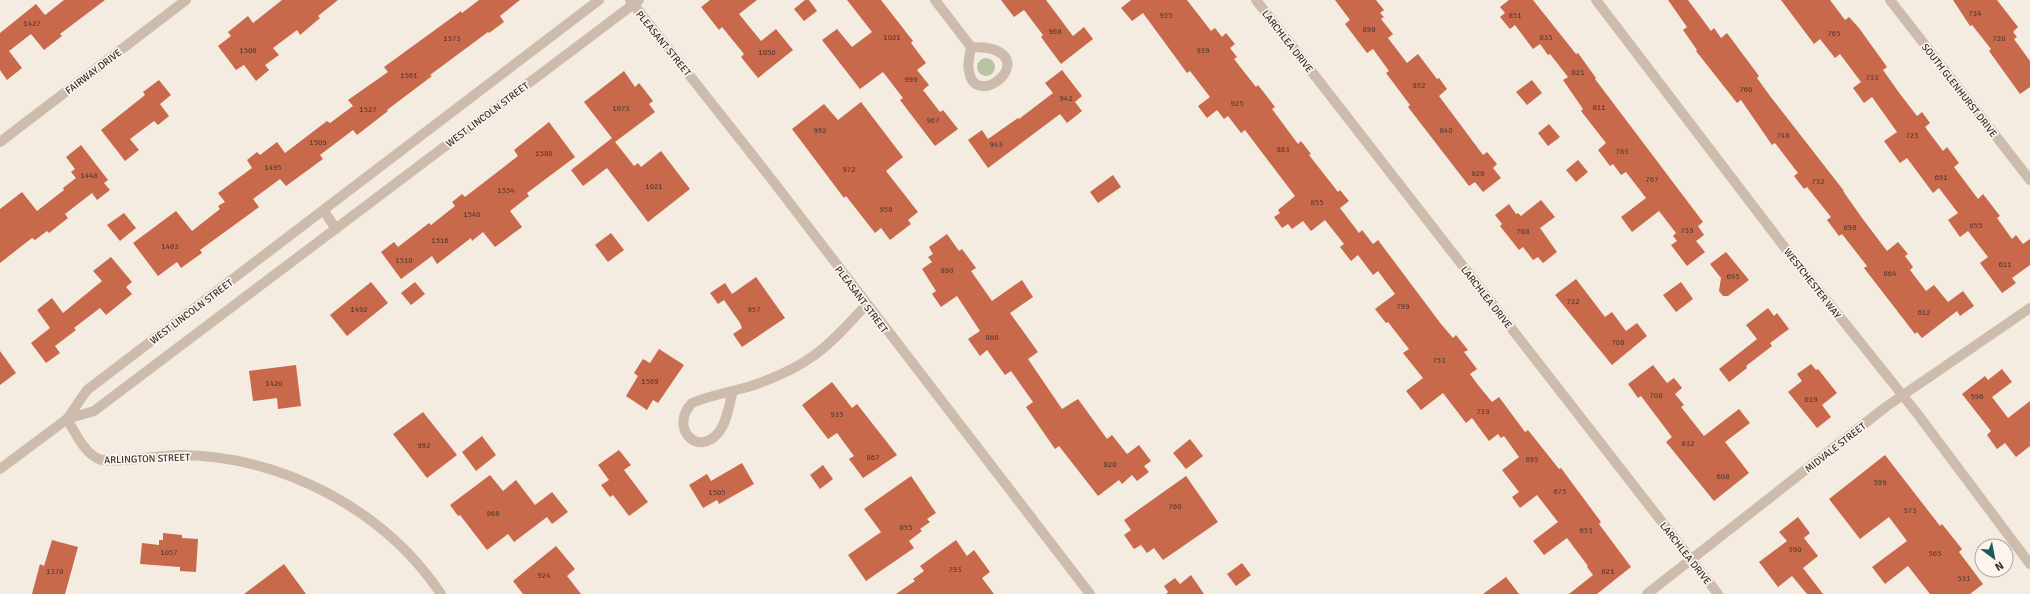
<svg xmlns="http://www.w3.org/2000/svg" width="2030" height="594" font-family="Signika,sans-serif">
  <rect width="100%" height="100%" fill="#f4ebe1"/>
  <!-- green -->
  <path fill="#b8c4a0" d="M977 67a9 9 0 1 1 18 0a9 9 0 1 1-18 0Z"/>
  <!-- building -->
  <path fill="#c8694b" d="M64 0H105L60 34 62 36 44 50 31 34 9 51 22 68 7 80 0 70V33L36 4 45 15Z
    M282 0H338L318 16 320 18 300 35 297 30 273 48 279 55 265 65 269 70 256 81 244 65 236 70 218 46 231 36 228 32 248 16 253 23Z
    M479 0H520L500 16 504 22 489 33 488 32 430 75 432 76 387 110 388 111 357 135 353 130 320 155 323 159 286 186 280 179 253 199 259 207 200 250 202 253 181 268 177 262 158 276 133 243 176 211 192 231 220 209 218 206 225 202 218 193 252 168 247 160 257 152 260 155 277 142 285 153 327 121 330 123 353 106 348 100 388 72 384 67 461 11 462 13Z
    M710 0H757L739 14 761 41 776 29 793 50 758 78 741 57 744 54 722 27 719 30 701 7Z
    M805 0H809L817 11 804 21 794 9Z
    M847 0H881L913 41 911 43 926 63 917 70 929 85 923 90 940 112 943 110 958 129 935 146 900 100 903 98 883 72 860 89 822 40 837 29 852 47 872 32Z
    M1001 0H1046L1073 36 1084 27 1093 39 1061 64 1041 37 1043 35 1024 10 1014 17Z
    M1131 0H1187L1211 31 1215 28 1222 37 1226 33 1235 44 1230 48 1237 57 1234 59 1256 87 1258 85 1275 107 1272 109 1298 144 1301 141 1311 154 1309 155 1338 192 1340 190 1349 201 1340 208 1359 233 1362 230 1373 244 1378 240 1441 324 1453 338 1456 335 1468 350 1464 352 1477 369 1470 374 1478 385 1492 402 1499 397 1525 432 1528 430 1559 469 1561 468 1601 522 1599 524 1631 567 1597 594H1569L1593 575 1587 567 1588 566 1567 538 1544 555 1533 541 1558 522 1537 495 1520 508 1512 497 1519 492 1502 470 1519 457 1504 436 1501 438 1498 434 1489 441 1472 418 1466 423 1443 393 1421 410 1406 391 1423 378 1403 353 1409 349 1388 322 1386 323 1375 309 1395 294 1378 271 1373 275 1358 255 1351 261 1340 247 1344 244 1325 220 1311 231 1303 221 1292 229 1288 224 1282 228 1274 217 1280 213 1278 210 1295 196 1245 130 1241 133 1228 116 1224 119 1217 110 1207 118 1198 106 1210 97 1190 71 1187 73 1143 13 1132 21 1121 8Z
    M1335 0H1376L1384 10 1380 13 1384 17 1381 19 1393 34 1388 38 1407 63 1418 54 1437 79 1439 78 1447 89 1439 96 1483 155 1487 152 1497 164 1493 168 1501 178 1483 192 1475 182 1469 186 1408 107 1410 105 1386 73 1389 71 1373 49 1367 53 1345 24 1350 20Z
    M1509 0H1533L1576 54 1578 53 1596 78 1595 79 1703 222 1698 226 1704 235 1696 241 1705 252 1687 266 1671 245 1677 241 1673 236 1676 233 1659 211 1632 232 1621 217 1646 198 1626 172 1621 175 1613 164 1610 166 1598 150 1606 143 1581 111 1583 109 1563 80 1568 77 1550 54 1548 55 1540 44 1533 49 1515 25 1510 29 1500 17 1505 13 1500 7Z
    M1668 0H1688L1711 31 1714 28 1721 38 1727 33 1759 76 1757 78 1770 96 1844 191H1843L1862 218 1887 251 1898 242 1908 254 1905 256 1913 267 1910 270 1926 291 1934 285 1948 302 1963 291 1974 306 1960 316 1957 311 1922 338 1917 332 1915 334 1864 268 1867 266 1842 234 1839 236 1827 220 1831 217 1807 187 1804 189 1794 176 1798 173 1775 143 1772 145 1741 100 1737 103 1696 51 1697 50 1683 30 1687 27Z
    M1781 0H1830L1845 20 1849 17 1859 28 1887 67 1883 70 1900 94 1917 116 1922 112 1930 123 1925 127 1943 151 1947 147 1959 163 1954 167 1978 199 1983 194 2000 216 1997 218 2012 239 2016 235 2023 244 2030 239V265L2012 278 2016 283 2002 293 1980 263 1988 257 1968 231 1960 237 1948 220 1958 213 1939 188 1933 193 1907 158 1900 163 1884 141 1897 132 1872 97 1864 103 1853 88 1861 82 1840 54 1835 58 1820 39 1814 44Z
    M1953 0H1997L2018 27 2013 32 2017 37 2014 39 2030 61V87L2020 94 1989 51 1991 49 1972 25 1970 26Z
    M1062 70 1082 96 1075 102 1082 111 1067 123 1060 114 988 168 968 140 982 130 988 139 1018 118 1019 119 1053 93 1045 83Z
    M624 71 635 87 639 83 653 101 649 104 655 112 615 142 584 102Z
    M159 80 171 95 160 104 169 116 158 125 154 121 130 139 139 150 125 161 101 130 145 95 143 92Z
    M1532 80 1542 93 1527 105 1516 92Z
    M861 102 903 157 886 171 918 212 908 220 911 224 890 240 881 228 875 233 846 196 844 198 792 129 824 104 838 120Z
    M549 122 575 157 527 193 529 196 510 211 522 227 495 247 483 232 472 241 471 238 437 264 432 256 401 279 381 252 394 242 398 247 429 223 431 225 455 206 452 202 462 194 465 197 518 156 514 150Z
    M1549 124 1560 137 1548 146 1538 133Z
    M612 138 634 166 638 163 641 167 661 151 690 189 648 222 607 168 583 186 571 170Z
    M81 145 108 180 104 183 110 190 97 200 92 193 65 214 68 218 49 233 47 231 35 240 32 238 0 263V209L22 192 37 211 64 190 63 188 76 178 71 172 75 169 66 157Z
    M1578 160 1588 172 1576 182 1566 170Z
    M1113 175 1121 187 1098 203 1090 192Z
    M1541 200 1555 217 1540 228 1557 252 1543 263 1538 257 1533 260 1523 247 1519 250 1500 226 1502 224 1495 215 1509 204 1516 214 1518 213 1521 216Z
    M124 213 136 228 120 241 107 225Z
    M611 233 624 250 608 262 595 245Z
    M947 234 959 251 962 249 976 268 971 271 992 301 1022 280 1033 297 1010 313 1038 352 1028 359 1062 409 1078 399 1107 439 1112 435 1127 454 1139 445 1151 461 1144 466 1149 472 1137 481 1132 475 1122 484 1119 480 1098 496 1059 446 1055 449 1026 407 1033 402 1011 371 1005 375 987 350 980 356 968 339 980 331 957 296 941 307 932 294 936 291 922 269 932 262 928 257 933 254 929 247Z
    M1726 252 1749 280 1728 296H1723L1719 291 1721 278 1710 264Z
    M111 257 132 282 126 287 132 294 106 315 100 308 74 328 76 330 55 346 60 353 46 363 31 343 50 328 37 310 52 298 63 313 102 281 93 271Z
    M756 277 785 318 742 347 733 334 742 328 740 323 724 300 718 304 710 293 725 283 732 294Z
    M1576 279 1605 317 1612 312 1626 331 1637 323 1647 336 1612 365 1555 295Z
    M371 282 388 303 347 336 330 315Z
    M415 282 425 294 411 305 401 293Z
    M1681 282 1693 299 1676 312 1663 295Z
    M1768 308 1774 316 1777 313 1789 329 1770 343 1772 346 1746 366 1747 368 1729 382 1719 369 1757 339 1746 325Z
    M659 349 684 365 658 403 653 400 647 410 626 396 638 376 634 373 643 359 650 363Z
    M0 351 16 373 0 385Z
    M1811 364 1816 370 1818 369 1837 393 1822 405 1831 417 1817 428 1788 392 1802 381 1797 374Z
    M296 365 301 406 278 409 277 398 253 401 249 371Z
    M1653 365 1667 383 1674 378 1682 388 1675 394 1684 405 1681 407 1704 436 1739 409 1750 423 1725 442 1749 473 1714 501 1666 442 1672 437 1641 396 1638 398 1628 384Z
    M2002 369 2012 382 1992 397 2008 418 2030 401V446L2016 457 2005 443 1997 449 1987 435 1991 431 1962 394 1985 376 1988 380Z
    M832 382 852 408 857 404 897 455 863 478 849 459 854 456 837 433 828 439 802 405Z
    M423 412 457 455 427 478 393 434Z
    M482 436 496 455 476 471 462 452Z
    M1190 439 1203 456 1186 469 1173 453Z
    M619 450 631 465 624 470 648 502 629 516 613 495 610 497 601 485 609 480 598 465Z
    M1885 455 1940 526 1942 524 1962 549 1959 552 1983 584 1970 594H1930L1908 566 1885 584 1872 567 1907 541 1889 517 1860 539 1829 499Z
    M742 463 754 484 719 504 717 500 703 508 689 485 707 474 711 481Z
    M823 465 833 479 820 489 810 475Z
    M490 475 503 491 516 480 535 505 552 492 568 512 552 524 547 517 514 542 508 534 487 550 460 515 458 516 450 505Z
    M911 476 936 513 927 519 930 522 920 529 922 531 909 541 914 548 866 581 848 555 881 532 864 509Z
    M1186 476 1218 522 1163 560 1154 548 1147 553 1141 545 1134 549 1124 535 1131 530 1124 520Z
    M1798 517 1810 533 1804 538 1818 556 1803 568 1823 594H1807L1792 576 1778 587 1759 562 1787 541 1779 532Z
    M163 533 182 535V538L198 539 196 572 180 571V567L140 564 142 543 159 545V540H163Z
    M52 540 78 547 65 594H32L40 564 44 566Z
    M956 540 967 556 974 550 990 572 982 578 994 594H896L915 581 913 579 924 571 920 566Z
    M556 546 575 569 567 576 581 594H523L513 581Z
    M1242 563 1251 575 1236 586 1227 574Z
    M284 564 306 594H244Z
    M1191 575 1204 594H1166L1168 592 1164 586 1175 578 1180 584Z
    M1506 577 1519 594H1483Z"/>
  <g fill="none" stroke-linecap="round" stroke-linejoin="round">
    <!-- minor -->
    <path stroke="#cdbbac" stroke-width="10" d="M630 0 769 176 1090 594
      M935 0 971 47C970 54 967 64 969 71 975 109 1032 65 995 50 988 47 978 47 971 47
      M1256 0 1718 594
      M1596 0 1792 257 1916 412 2030 564
      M1890 0 2030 180
      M0 142 186 0
      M324 211 336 229
      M733 391C729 404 727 423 718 433 697 458 669 427 692 403 711 395 731 392 751 386 808 367 827 348 866 305
      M67 419C75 432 84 453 99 459 111 464 163 455 180 455 282 456 384 509 441 594
      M1647 594 1887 406 2030 308"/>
    <!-- tertiary -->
    <path stroke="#cdbbac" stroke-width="10" d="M67 419 94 411 639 0
      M0 469 67 419 87 390 599 0"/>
  </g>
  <g text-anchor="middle" stroke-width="3.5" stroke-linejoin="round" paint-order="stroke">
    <!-- number labels -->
    <g font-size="8" fill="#5e3e33">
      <text x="1975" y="16">734</text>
      <text x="1166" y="18">955</text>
      <text x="1515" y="18">851</text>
      <text x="32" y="26">1427</text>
      <text x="1369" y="32">898</text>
      <text x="1055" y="34">968</text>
      <text x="1834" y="36">765</text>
      <text x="892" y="40">1021</text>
      <text x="1546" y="40">835</text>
      <text x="452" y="41">1573</text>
      <text x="1999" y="41">720</text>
      <text x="248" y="53">1506</text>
      <text x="1203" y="53">939</text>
      <text x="767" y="55">1050</text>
      <text x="1578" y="75">821</text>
      <text x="409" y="78">1561</text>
      <text x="1872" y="80">733</text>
      <text x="911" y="82">999</text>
      <text x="1419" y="88">852</text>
      <text x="1746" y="92">760</text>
      <text x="1066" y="101">942</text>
      <text x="1237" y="106">925</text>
      <text x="1599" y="110">811</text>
      <text x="621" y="111">1073</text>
      <text x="368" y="112">1527</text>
      <text x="933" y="123">967</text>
      <text x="820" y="133">992</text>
      <text x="1446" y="133">840</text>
      <text x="1783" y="138">748</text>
      <text x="1912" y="138">725</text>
      <text x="318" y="145">1509</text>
      <text x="996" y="147">943</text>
      <text x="1283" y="152">883</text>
      <text x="1622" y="154">783</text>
      <text x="544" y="156">1580</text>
      <text x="273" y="170">1495</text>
      <text x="849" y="172">972</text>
      <text x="1478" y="176">826</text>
      <text x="89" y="178">1448</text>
      <text x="1941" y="180">691</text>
      <text x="1652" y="182">767</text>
      <text x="1818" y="184">732</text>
      <text x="654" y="189">1021</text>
      <text x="506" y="193">1554</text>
      <text x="1317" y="205">855</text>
      <text x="886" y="212">958</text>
      <text x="472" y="217">1540</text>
      <text x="1976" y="228">655</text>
      <text x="1850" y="230">698</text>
      <text x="1687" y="233">739</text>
      <text x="1523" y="234">768</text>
      <text x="440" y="243">1516</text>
      <text x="170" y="249">1463</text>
      <text x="404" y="263">1510</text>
      <text x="2005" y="267">611</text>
      <text x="947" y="273">890</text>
      <text x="1890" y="276">664</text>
      <text x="1733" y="279">695</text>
      <text x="1573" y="304">732</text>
      <text x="1403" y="309">799</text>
      <text x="359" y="312">1492</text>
      <text x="754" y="312">957</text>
      <text x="1924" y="315">612</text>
      <text x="992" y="340">860</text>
      <text x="1618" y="345">708</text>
      <text x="1439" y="363">753</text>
      <text x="650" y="384">1569</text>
      <text x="274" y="386">1420</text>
      <text x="1656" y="398">700</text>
      <text x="1977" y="399">596</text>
      <text x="1811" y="402">619</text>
      <text x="1483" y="414">719</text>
      <text x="837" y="417">935</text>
      <text x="1688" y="446">632</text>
      <text x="424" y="448">992</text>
      <text x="873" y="460">867</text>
      <text x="1532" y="462">695</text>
      <text x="1110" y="467">820</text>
      <text x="1723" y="479">608</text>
      <text x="1880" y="485">599</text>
      <text x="1560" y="494">675</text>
      <text x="717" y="495">1505</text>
      <text x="1175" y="509">760</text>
      <text x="1910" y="513">573</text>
      <text x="493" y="516">968</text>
      <text x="906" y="530">855</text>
      <text x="1586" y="533">653</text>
      <text x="1795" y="552">590</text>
      <text x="169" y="555">1057</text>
      <text x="1935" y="556">565</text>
      <text x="955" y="572">793</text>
      <text x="55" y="574">1370</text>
      <text x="1608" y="574">621</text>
      <text x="544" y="578">924</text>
      <text x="1964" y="581">531</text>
    </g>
    <!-- street labels -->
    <g font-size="10" fill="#3b302b" stroke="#fbf5ee">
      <text transform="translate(1288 41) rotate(52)" y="4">LARCHLEA DRIVE</text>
      <text transform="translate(664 43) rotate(51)" y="4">PLEASANT STREET</text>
      <text transform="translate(93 71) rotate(-37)" y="4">FAIRWAY DRIVE</text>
      <text transform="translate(1960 90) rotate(52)" y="4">SOUTH GLENHURST DRIVE</text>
      <text transform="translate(487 114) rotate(-37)" y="4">WEST LINCOLN STREET</text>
      <text transform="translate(1813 283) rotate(52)" y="4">WESTCHESTER WAY</text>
      <text transform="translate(1487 297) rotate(52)" y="4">LARCHLEA DRIVE</text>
      <text transform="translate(862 299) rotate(53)" y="4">PLEASANT STREET</text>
      <text transform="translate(191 311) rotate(-37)" y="4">WEST LINCOLN STREET</text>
      <text transform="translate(1835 447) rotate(-38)" y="4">MIDVALE STREET</text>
      <text transform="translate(147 458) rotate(-2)" y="4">ARLINGTON STREET</text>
      <text transform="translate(1686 553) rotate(52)" y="4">LARCHLEA DRIVE</text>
    </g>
  </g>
  <!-- north arrow -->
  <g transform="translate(1994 558) rotate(148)"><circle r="19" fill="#fbf5ee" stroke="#aea6a0"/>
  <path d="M0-3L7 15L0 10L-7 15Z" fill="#1f5a5e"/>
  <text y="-6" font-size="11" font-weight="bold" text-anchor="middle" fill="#3b302b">N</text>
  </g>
</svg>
